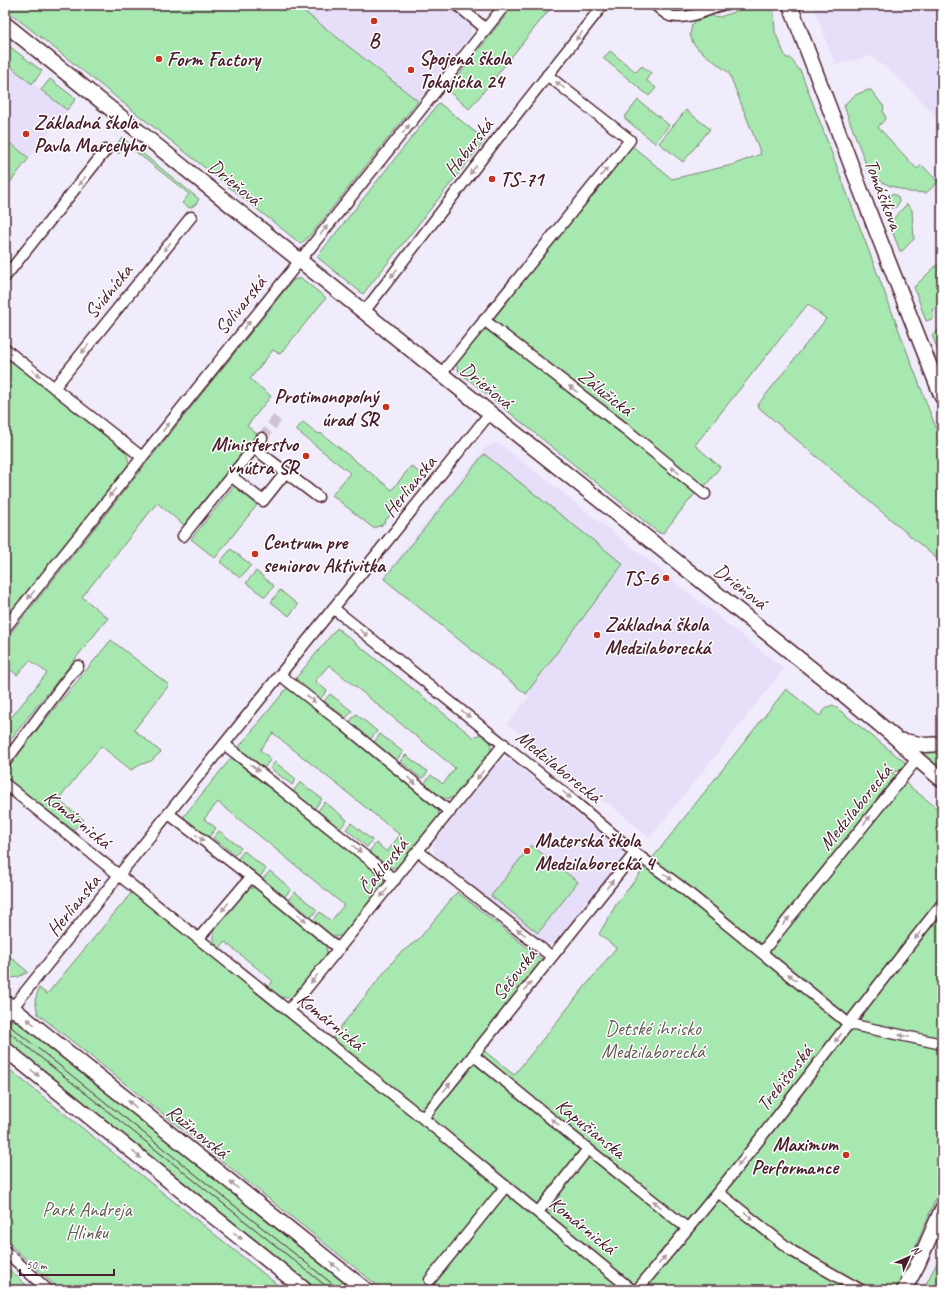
<svg xmlns="http://www.w3.org/2000/svg" width="947" height="1295" font-family="Caveat,sans-serif">
  <rect width="100%" height="100%" fill="#f1ecfb"/>
  <filter id="ink" filterUnits="userSpaceOnUse"><feTurbulence type="fractalNoise" baseFrequency=".025" numOctaves="2"/><feDisplacementMap in="SourceGraphic" scale="8" xChannelSelector="R" yChannelSelector="G"/><feConvolveMatrix kernelMatrix="1 2 1 2 8 2 1 2 1" color-interpolation-filters="sRGB"/></filter>
  <g filter="url(#ink)">
    <!-- built -->
    <path fill="#e7dff9" d="M296 5H449L469 22 471 25V35L418 101Z
      M813 5H942V123L901 80 871 56 835 65Z
      M5 62 67 110 5 189Z
      M494 444H500L665 573 677 584 784 669 650 838 608 803 607 804 507 724 529 697 382 578 487 446Z
      M503 760 512 761 620 849 622 854 620 860 616 866 558 939 552 943H545L538 940 437 859 434 853 433 848 435 841 497 764Z"/>
    <!-- green -->
    <path fill="#a7e8b1" stroke="#78846e" d="M5 5H296L418 101 312 233 301 244 5 9Z
      M514 5H553L472 106 469 109 447 90Z
      M753 5H770L774 13 775 32 786 58H790L801 72 942 444V563L757 406 826 319 808 304 695 445 720 467 703 489 495 322V314L631 145 672 179 732 165 761 154 729 73 698 49 693 43 690 35 692 25 696 20 702 17 707 15 720 17Z
      M5 43 42 71 32 84 5 62Z
      M610 51 636 72 642 66 651 73 646 80 656 88 649 96 603 58Z
      M50 79 76 99 67 110 41 90Z
      M869 90H871L884 107 883 112 886 118 878 127 917 169 922 165 938 182 926 193 909 192 888 185 879 180 867 167 844 106C850 97 858 93 869 90Z
      M638 100 669 125 655 143 624 118Z
      M439 103 485 140 363 294 317 257Z
      M686 110 710 129 683 162 659 143Z
      M122 137 199 199 196 204 190 208 182 203 189 194 126 144 118 154 115 148 117 144Z
      M5 139 29 158 5 189Z
      M885 201a7 7 0 1 1 14 0a7 7 0 1 1-14 0Z
      M907 204 912 210 914 239 902 251H900L889 223Z
      M942 260V300L932 310 934 317 932 319 926 321 914 287Z
      M301 278 326 298 280 354 273 350 250 379 271 396 247 426 257 434 184 525 157 503 82 597 108 618 5 746V725L47 673 30 660 17 675 5 665V640L293 280Z
      M488 323 697 491 663 533H659L459 372 456 363Z
      M939 330 942 337V361L932 335Z
      M5 355 100 432 124 449 127 455 129 463 125 470 5 620Z
      M303 422 317 433 322 434 392 490 411 466 422 475 382 525 373 528 332 495 350 473 296 430Z
      M484 454 623 564 526 694 384 579Z
      M234 486 257 505 215 558 191 539Z
      M231 549 251 565 240 578 220 562Z
      M256 571 274 586 265 597 246 583Z
      M280 590 298 605 289 616 271 602Z
      M337 628 473 737 484 733C500 748 485 762 475 775 469 781 464 788 458 795 443 804 435 794 423 785L431 775 443 784 455 768 329 665 315 681 327 691 319 700 298 682 296 678Z
      M111 640 169 685 134 730 161 752 151 761 142 764 131 770 101 746 58 800 84 820 73 830 5 777V769Z
      M287 688H292L438 807 439 817 435 823 402 865C387 873 379 862 368 853L376 843 387 852 400 835 273 733 260 750 271 759 264 768 242 751 239 747Z
      M786 689 820 716 827 707 833 705 906 763C903 772 898 772 890 771L942 812V1184L897 1290H383L38 1014 35 1000 39 988 47 994 133 891 327 1046 342 1025 399 954 419 939 457 892 544 961 477 1045 514 1075 616 948 599 934 617 903Z
      M330 694 352 711 346 718 324 701Z
      M356 714 377 731 369 741 348 724Z
      M380 734 403 752 395 762 373 744Z
      M942 749V774L920 756 919 750Z
      M406 755 428 772 422 779 400 761Z
      M232 757H235L382 876 384 881 383 886 344 935C331 940 322 930 312 922L320 912 331 921 344 905 218 802 204 819 216 828 208 838 187 822 184 816Z
      M275 762 296 779 292 785 270 768Z
      M300 782 322 799 314 809 293 792Z
      M325 802 347 820 339 830 317 812Z
      M351 823 372 840 367 847 346 829Z
      M219 831 241 848 235 855 213 838Z
      M531 845 578 882 538 933 491 896Z
      M244 851 266 869 258 879 236 861Z
      M270 871 291 889 283 899 261 881Z
      M257 887 326 945 327 955 296 996C284 1001 277 995 268 988L273 981 225 942 219 949 214 942V929L247 889Z
      M295 892 317 910 311 917 289 899Z
      M5 954H7L28 972 18 977 5 979Z
      M13 1019 353 1290H318L5 1040V1030Z
      M5 1066 284 1290H60L5 1240Z
      M942 1254V1290H923L940 1257Z
      M5 1266 32 1290H5Z"/>
    <g fill="none" stroke-linecap="round" stroke-linejoin="round">
      <!-- street-tunnel -->
      <path stroke="#d0c3d1" stroke-width="10" stroke-dasharray="10 5" stroke-linecap="butt" d="M262 438 279 416"/>
      <defs>
        <path id="street" d="M457 5 486 29
          M655 5C659 8 665 14 670 16 686 20 707 11 721 5
          M5 277 106 150
          M364 312 497 139 603 5
          M484 320 624 428 705 494
          M5 349 142 457
          M441 374 630 140 547 75
          M54 388 191 217
          M254 448 318 497
          M231 476 263 501 286 472
          M183 536 262 438
          M333 608 563 792 635 853 680 886 849 1024 942 1044
          M5 628 505 5
          M280 675 344 725 450 812
          M224 744 395 880
          M5 762 65 682 78 666
          M5 784 430 1124 632 1290
          M169 814 251 877 339 949
          M418 851 551 956
          M199 938 251 877
          M762 952 917 759
          M289 1010 504 744
          M5 1017 490 413
          M473 1055 588 1149 687 1228
          M423 1118 635 853
          M718 1192 792 1251 861 1290
          M538 1212 588 1149
          M5 1251 48 1290
          M430 1280 506 1186
          M637 1290C664 1257 691 1225 718 1192 794 1097 866 999 942 904"/>
        <path id="secondary" d="M790 5 874 225 942 397
          M5 24 490 413 837 689 898 740 917 759 942 780
          M898 740 926 745 942 744
          M5 1002 366 1290
          M5 1049 305 1290
          M904 1290 917 1266 942 1209"/>
      </defs>
      <!-- street casing -->
      <use href="#street" stroke="#4a1f2b" stroke-width="13"/>
      <!-- secondary casing -->
      <use href="#secondary" stroke="#4a1f2b" stroke-width="17"/>
      <!-- street -->
      <use href="#street" stroke="#fff" stroke-width="10"/>
      <!-- secondary -->
      <use href="#secondary" stroke="#fff" stroke-width="14"/>
      <!-- tram -->
      <path stroke="#4a1f2b" stroke-width="1" d="M5 1022 340 1290
        M5 1029 331 1290"/>
    </g>
    <!-- one-way arrows -->
    <defs><path id="oneway-solid" d="M-6-.8H1V-3.2L6.5 0L1 3.2V.8H-6Z"/></defs>
    <g fill="#ae9aa0">
      <use href="#oneway-solid" transform="translate(579 36) rotate(128)"/>
      <use href="#oneway-solid" transform="translate(560 85) rotate(-142)"/>
      <use href="#oneway-solid" transform="translate(406 129) rotate(-51)"/>
      <use href="#oneway-solid" transform="translate(473 170) rotate(127)"/>
      <use href="#oneway-solid" transform="translate(604 172) rotate(-52)"/>
      <use href="#oneway-solid" transform="translate(82 181) rotate(129)"/>
      <use href="#oneway-solid" transform="translate(324 230) rotate(-51)"/>
      <use href="#oneway-solid" transform="translate(167 247) rotate(129)"/>
      <use href="#oneway-solid" transform="translate(394 273) rotate(127)"/>
      <use href="#oneway-solid" transform="translate(247 325) rotate(-51)"/>
      <use href="#oneway-solid" transform="translate(85 349) rotate(129)"/>
      <use href="#oneway-solid" transform="translate(36 373) rotate(38)"/>
      <use href="#oneway-solid" transform="translate(573 389) rotate(-142)"/>
      <use href="#oneway-solid" transform="translate(166 427) rotate(-51)"/>
      <use href="#oneway-solid" transform="translate(675 470) rotate(-141)"/>
      <use href="#oneway-solid" transform="translate(112 493) rotate(129)"/>
      <use href="#oneway-solid" transform="translate(31 595) rotate(129)"/>
      <use href="#oneway-solid" transform="translate(364 633) rotate(38)"/>
      <use href="#oneway-solid" transform="translate(311 699) rotate(38)"/>
      <use href="#oneway-solid" transform="translate(466 714) rotate(38)"/>
      <use href="#oneway-solid" transform="translate(255 768) rotate(38)"/>
      <use href="#oneway-solid" transform="translate(480 775) rotate(129)"/>
      <use href="#oneway-solid" transform="translate(412 781) rotate(40)"/>
      <use href="#oneway-solid" transform="translate(567 795) rotate(39)"/>
      <use href="#oneway-solid" transform="translate(867 820) rotate(-51)"/>
      <use href="#oneway-solid" transform="translate(200 838) rotate(37)"/>
      <use href="#oneway-solid" transform="translate(357 849) rotate(38)"/>
      <use href="#oneway-solid" transform="translate(668 877) rotate(36)"/>
      <use href="#oneway-solid" transform="translate(610 884) rotate(-51)"/>
      <use href="#oneway-solid" transform="translate(384 893) rotate(129)"/>
      <use href="#oneway-solid" transform="translate(225 907) rotate(130)"/>
      <use href="#oneway-solid" transform="translate(302 918) rotate(39)"/>
      <use href="#oneway-solid" transform="translate(786 921) rotate(-51)"/>
      <use href="#oneway-solid" transform="translate(521 932) rotate(-142)"/>
      <use href="#oneway-solid" transform="translate(918 935) rotate(128)"/>
      <use href="#oneway-solid" transform="translate(792 977) rotate(-141)"/>
      <use href="#oneway-solid" transform="translate(314 979) rotate(129)"/>
      <use href="#oneway-solid" transform="translate(528 986) rotate(-52)"/>
      <use href="#oneway-solid" transform="translate(31 1022) rotate(-141)"/>
      <use href="#oneway-solid" transform="translate(904 1036) rotate(-168)"/>
      <use href="#oneway-solid" transform="translate(838 1038) rotate(128)"/>
      <use href="#oneway-solid" transform="translate(35 1073) rotate(39)"/>
      <use href="#oneway-solid" transform="translate(447 1087) rotate(-51)"/>
      <use href="#oneway-solid" transform="translate(132 1104) rotate(-141)"/>
      <use href="#oneway-solid" transform="translate(555 1122) rotate(-141)"/>
      <use href="#oneway-solid" transform="translate(137 1155) rotate(39)"/>
      <use href="#oneway-solid" transform="translate(741 1162) rotate(128)"/>
      <use href="#oneway-solid" transform="translate(234 1185) rotate(-141)"/>
      <use href="#oneway-solid" transform="translate(657 1204) rotate(-141)"/>
      <use href="#oneway-solid" transform="translate(749 1216) rotate(39)"/>
      <use href="#oneway-solid" transform="translate(238 1236) rotate(39)"/>
      <use href="#oneway-solid" transform="translate(662 1260) rotate(-51)"/>
      <use href="#oneway-solid" transform="translate(335 1266) rotate(-142)"/>
    </g>
  </g>
  <!-- markers -->
  <g fill="#c8321e" stroke="#fff" stroke-width="1.5">
    <circle cx="374" cy="21" r="4"/>
    <circle cx="159" cy="59" r="4"/>
    <circle cx="411" cy="70" r="4"/>
    <circle cx="26" cy="134" r="4"/>
    <circle cx="492" cy="179" r="4"/>
    <circle cx="386" cy="407" r="4"/>
    <circle cx="306" cy="456" r="4"/>
    <circle cx="255" cy="554" r="4"/>
    <circle cx="666" cy="578" r="4"/>
    <circle cx="597" cy="635" r="4"/>
    <circle cx="527" cy="851" r="4"/>
    <circle cx="846" cy="1155" r="4"/>
  </g>
  <g text-anchor="middle" stroke-width="3" stroke-linejoin="round" paint-order="stroke">
    <!-- poi labels -->
    <g font-size="20" font-weight="bold" fill="#4a1f2b" stroke="#fff" text-anchor="start">
      <text x="374" y="47" text-anchor="middle">B</text>
      <text x="419" y="65">Spojená škola<tspan x="419" dy="23">Tokajícka 24</tspan></text>
      <text x="167" y="66">Form Factory</text>
      <text x="34" y="129">Základná škola<tspan x="34" dy="23">Pavla Marcelyho</tspan></text>
      <text x="500" y="186">TS-71</text>
      <text x="378" y="403" text-anchor="end">Protimonopolný<tspan x="378" dy="23">úrad SR</tspan></text>
      <text x="298" y="451" text-anchor="end">Ministerstvo<tspan x="298" dy="23">vnútra SR</tspan></text>
      <text x="263" y="549">Centrum pre<tspan x="263" dy="23">seniorov Aktivitka</tspan></text>
      <text x="658" y="585" text-anchor="end">TS-6</text>
      <text x="605" y="631">Základná škola<tspan x="605" dy="23">Medzilaborecká</tspan></text>
      <text x="535" y="847">Materská škola<tspan x="535" dy="23">Medzilaborecká 4</tspan></text>
      <text x="838" y="1151" text-anchor="end">Maximum<tspan x="838" dy="23">Performance</tspan></text>
    </g>
    <!-- street labels -->
    <g font-size="20" fill="#4a1f2b" stroke="#fff">
      <text transform="translate(468 147) rotate(-52)" y="7">Haburská</text>
      <text transform="translate(235 182) rotate(39)" y="7">Drieňová</text>
      <text transform="translate(884 194) rotate(69)" y="7">Tomášikova</text>
      <text transform="translate(108 291) rotate(-51)" y="7">Svidnícka</text>
      <text transform="translate(240 305) rotate(-51)" y="7">Solivarská</text>
      <text transform="translate(487 385) rotate(39)" y="7">Drieňová</text>
      <text transform="translate(606 392) rotate(38)" y="7">Zálužická</text>
      <text transform="translate(409 486) rotate(-51)" y="7">Herlianska</text>
      <text transform="translate(741 586) rotate(38)" y="7">Drieňová</text>
      <text transform="translate(559 766) rotate(39)" y="7">Medzilaborecká</text>
      <text transform="translate(855 807) rotate(-51)" y="7">Medzilaborecká</text>
      <text transform="translate(78 819) rotate(39)" y="7">Komárnická</text>
      <text transform="translate(383 866) rotate(-51)" y="7">Čaklovská</text>
      <text transform="translate(73 905) rotate(-51)" y="7">Herlianska</text>
      <text transform="translate(514 974) rotate(-52)" y="7">Sečovská</text>
      <text transform="translate(331 1021) rotate(39)" y="7">Komárnická</text>
      <text transform="translate(784 1078) rotate(-52)" y="7">Trebišovská</text>
      <text transform="translate(591 1128) rotate(39)" y="7">Kapušianska</text>
      <text transform="translate(198 1131) rotate(39)" y="7">Ružinovská</text>
      <text transform="translate(583 1225) rotate(39)" y="7">Komárnická</text>
    </g>
    <!-- park labels -->
    <g font-size="20" fill="#665b53" stroke="#fff">
      <text x="653" y="1035">Detské ihrisko<tspan x="653" dy="23">Medzilaborecká</tspan></text>
      <text x="87" y="1216">Park Andreja<tspan x="87" dy="23">Hlinku</tspan></text>
    </g>
  </g>
  <!-- margin -->
  <rect width="947" height="1295" fill="none" stroke="#fff" stroke-width="20"/>
  <rect x="10" y="10" width="927" height="1275" fill="none" stroke="#4a1f2b" stroke-width="1.5" filter="url(#ink)"/>
  <!-- north arrow -->
  <g transform="translate(909 1257) rotate(45)" stroke="#ffffff" stroke-width="3" paint-order="stroke">
  <path d="M0-3L7 15L0 10L-7 15Z" fill="#4a1f2b"/>
  <text y="-6" font-size="11" font-weight="bold" text-anchor="middle" fill="#4a1f2b">N</text>
  </g>
  <!-- scale -->
  <path d="M20 1269v6h94v-6" fill="none" stroke="#4a1f2b" stroke-width="2"/>
  <text x="26" y="1269" font-size="12" fill="#4a1f2b" stroke="#ffffff" stroke-width="3" paint-order="stroke">50 m</text>
</svg>
